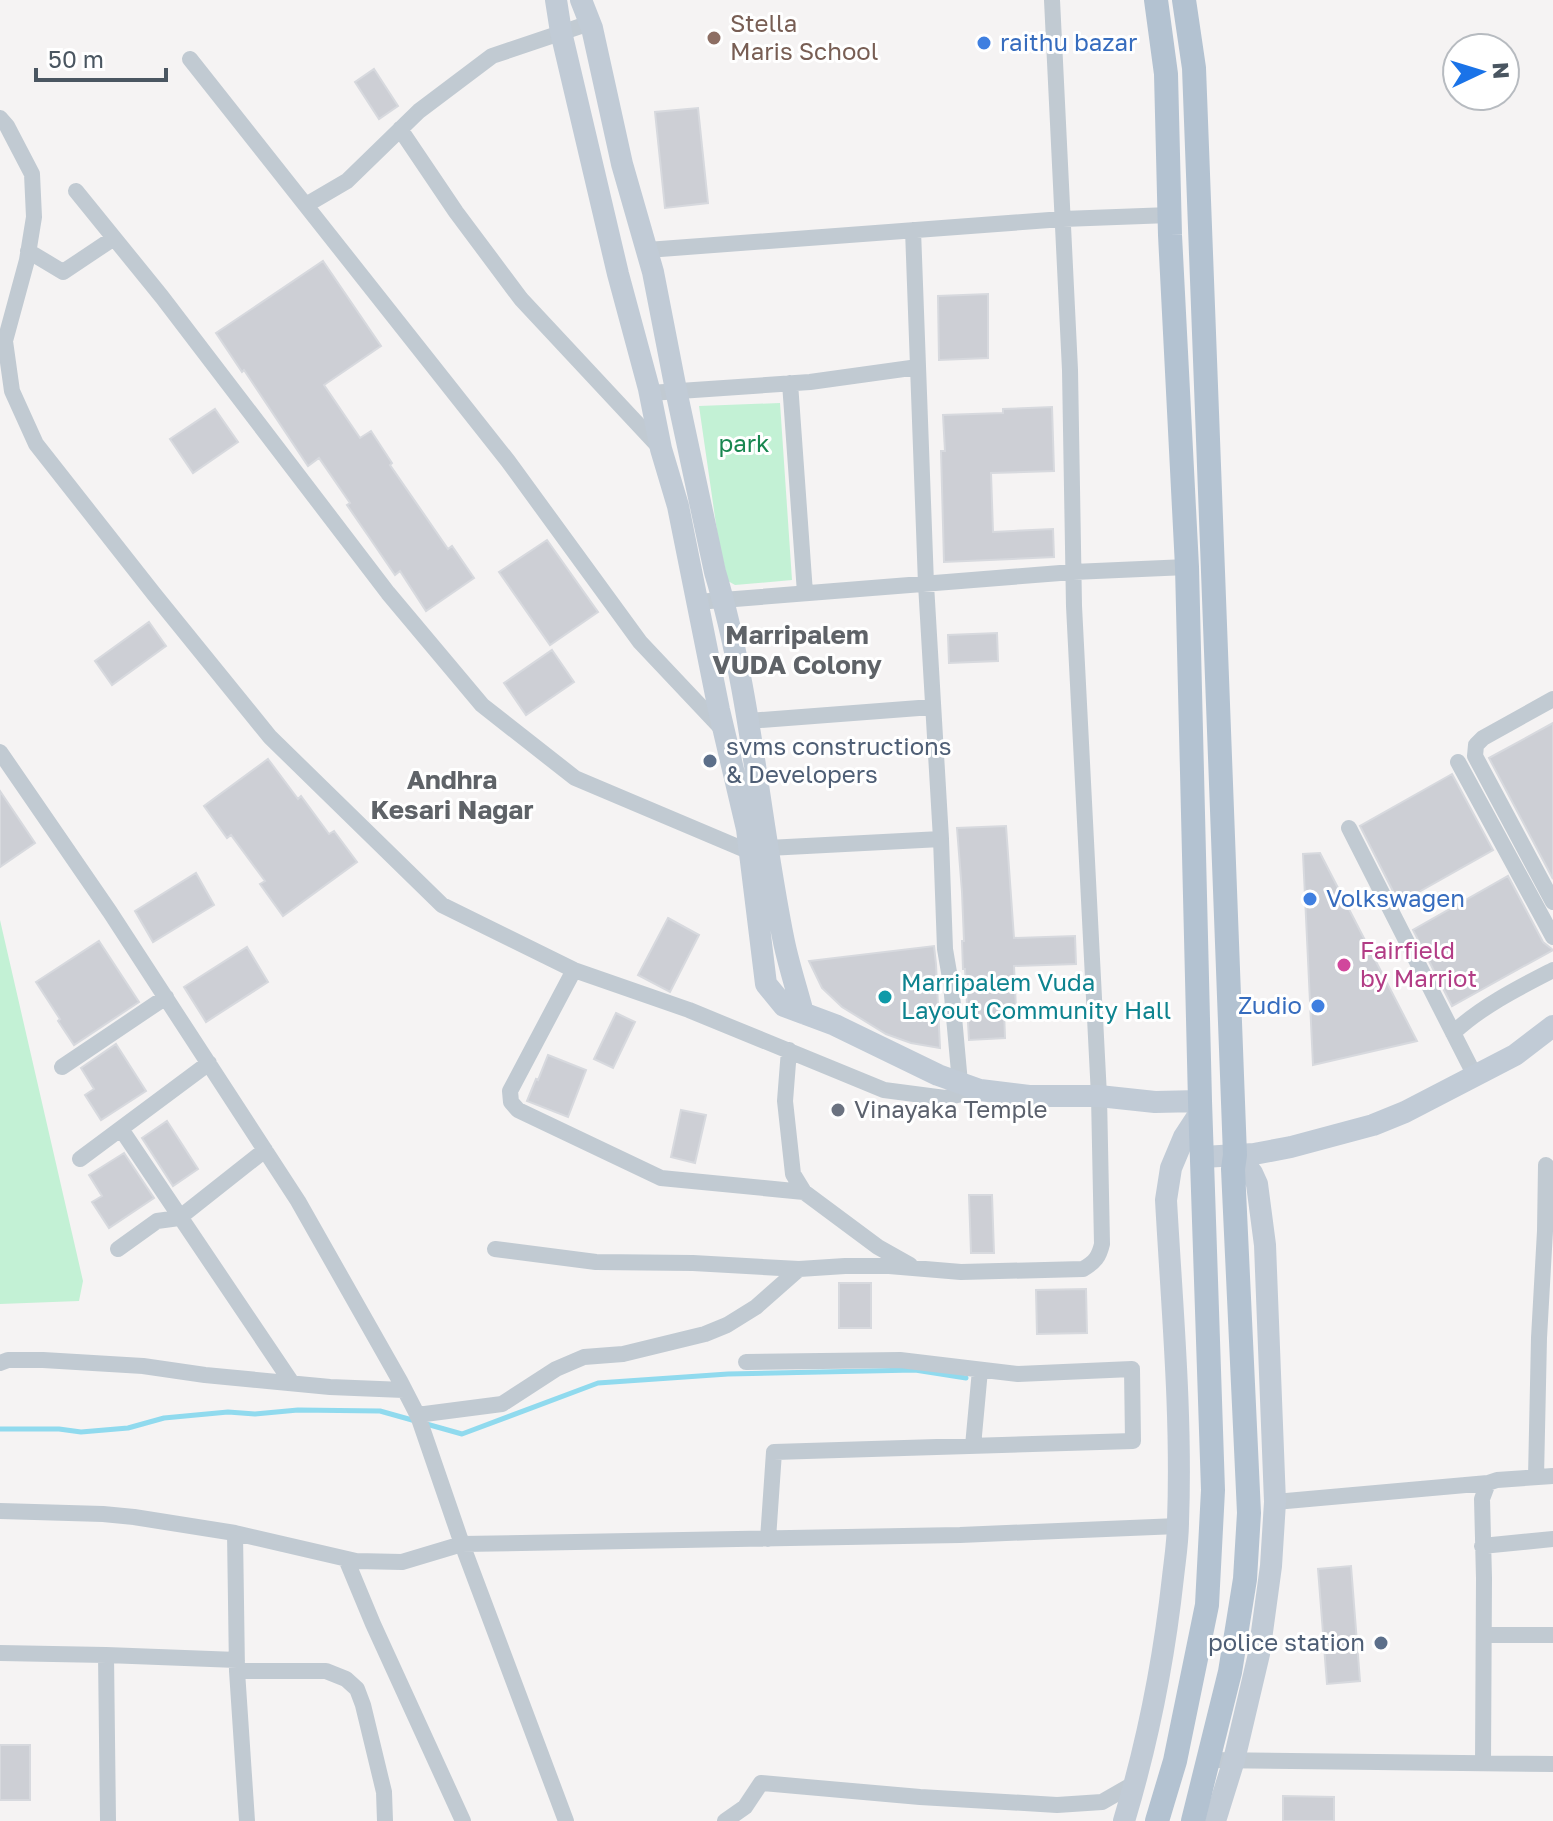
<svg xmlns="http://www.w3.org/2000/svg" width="1553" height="1821" font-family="'Golos Text',sans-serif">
  <rect width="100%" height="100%" fill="#f5f3f3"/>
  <!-- green -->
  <path fill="#c3f1d5" d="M780 403 792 580 735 585 728 581 718 538 699 406Z
    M0 920 83 1281 79 1301 0 1304Z"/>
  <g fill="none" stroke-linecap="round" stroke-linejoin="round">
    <!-- stream -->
    <path stroke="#90daee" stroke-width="5" d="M0 1429H59L81 1432 128 1428 164 1418 228 1412 255 1414 298 1410 380 1411 462 1434 598 1383 728 1374 915 1370 966 1378"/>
  </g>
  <!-- building -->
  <path fill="#cdcfd5" stroke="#d7d9de" stroke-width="2" d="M374 69 398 106 379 119 355 82Z
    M698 108 708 203 665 208 655 112Z
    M323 261 381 346 324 385 360 438 371 431 392 463 390 465 448 549 452 546 474 578 426 611 400 571 395 575 369 537 347 505 350 503 319 458 308 466 244 370 242 372 216 333Z
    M988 294V358L939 360 938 296Z
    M1052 407 1054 471 991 473 993 532 1053 529 1054 557 944 562 941 451H945L943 415 1003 413V409Z
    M215 409 238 442 193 473 170 439Z
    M547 540 598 612 550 645 499 572Z
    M149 622 166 646 112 685 95 661Z
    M997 633 998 661 949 663 948 635Z
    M552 650 574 682 526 715 504 683Z
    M1553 723V879L1489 758Z
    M268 759 298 799 301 796 329 834 334 831 357 862 283 916 260 884 265 881 231 835 227 838 204 806Z
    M1452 774 1493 850 1399 903 1360 826Z
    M0 791 35 843 0 867Z
    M1006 826 1014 938 1075 936 1076 964 1014 966 1016 1009 1004 1010 1005 1038 969 1040 965 969H963L962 941H964L962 892 957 828Z
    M1320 853 1417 1041 1313 1065 1303 854Z
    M196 873 214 905 153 942 135 911Z
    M1508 876 1543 942 1553 950 1452 1006 1413 930Z
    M668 918 699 935 670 992 638 975Z
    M99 941 139 1002 74 1045 58 1021 60 1019 36 982Z
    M934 946 936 964 940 1048 911 1043 886 1034 842 1007 822 988 809 961Z
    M247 947 268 982 206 1022 184 987Z
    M616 1013 635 1022 613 1068 594 1059Z
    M116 1044 146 1091 101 1120 85 1095 94 1089 81 1068Z
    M548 1055 586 1070 568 1117 527 1101 536 1079 538 1080Z
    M681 1110 706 1115 695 1163 671 1157Z
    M167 1121 198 1169 173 1186 142 1138Z
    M124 1153 154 1198 109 1228 92 1202 102 1196 89 1175Z
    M969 1195H992L994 1253H971Z
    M839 1283H871V1328H839Z
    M1086 1289 1087 1333 1037 1334 1036 1290Z
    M1351 1566 1360 1681 1327 1684 1318 1569Z
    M0 1745H30V1800H0Z
    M1283 1796 1334 1797V1821H1283Z"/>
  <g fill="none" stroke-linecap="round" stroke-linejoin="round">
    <!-- street -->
    <path stroke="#c1cad2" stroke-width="16" d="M190 59 508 461 640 642 723 730
      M0 118 7 126 32 174 34 217 27 260 5 341 12 391 36 444 154 594 270 737 442 905 574 970 689 1010 884 1090 945 1098 978 1090
      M400 129 456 212 521 299 661 449
      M76 191 162 297 388 593 482 705 575 778 750 852
      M306 205 347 181 419 111 492 56 590 23
      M913 230 926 584 941 839 945 949 951 984 960 1083
      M647 250 1063 219 1170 215
      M28 251 63 272 114 238
      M790 383 805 593
      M650 393 810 382 918 367
      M697 602 1073 572 1187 567
      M1553 699 1483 738 1476 745 1475 756 1553 902
      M748 721 932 707
      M0 752 110 912 298 1201 400 1381 418 1416 462 1544 566 1821
      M1458 762 1553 937
      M1349 828 1475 1076
      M768 848 941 839
      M574 970 510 1091 511 1102 518 1110 661 1178 804 1192
      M1453 1033C1482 1006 1518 988 1553 970
      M789 1050 785 1101 793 1174 804 1192 878 1247 910 1265
      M62 1067 166 997
      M121 1129 292 1383
      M80 1159 209 1063
      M118 1249 157 1221 179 1218 265 1150
      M495 1249 596 1262 693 1263 799 1269
      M746 1362 900 1360 1018 1374 1132 1369 1133 1441 774 1452 768 1539
      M0 1363 8 1360H43L143 1366 205 1375 330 1387 404 1390
      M417 1415 502 1404 556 1369 584 1357 623 1354 705 1334 727 1325 756 1307 799 1269 845 1266H889L961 1272 1083 1269C1095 1262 1099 1257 1102 1244L1099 1096 1074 606 1070 370 1052 0
      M973 1446 980 1370
      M1536 1477 1539 1338 1545 1231 1546 1165
      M1275 1502 1488 1483
      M0 1511 103 1514 134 1517 235 1533 356 1561 402 1562 462 1544 960 1535 1178 1526
      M235 1533 237 1671 247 1821
      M1482 1546 1553 1539
      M346 1559 373 1624 463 1821
      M1484 1635H1553
      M0 1653 106 1655 237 1660
      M106 1655 108 1821
      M237 1671H326L346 1679 357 1689 363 1705 384 1792 385 1821
      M1208 1760 1553 1764
      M1483 1763 1484 1578 1482 1499 1488 1483 1497 1480 1553 1476
      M725 1821 745 1807 761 1783 920 1797 1057 1805 1102 1802 1135 1783"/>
    <!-- secondary -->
    <path stroke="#c1cbd6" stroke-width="22" d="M556 0 561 32 618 274 649 389 661 449 678 506 719 710 747 829 766 984 784 1006 835 1025 938 1075 980 1090 1029 1096H1099L1155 1102 1200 1101
      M581 0 592 28 622 164 653 272 676 390 715 572C751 692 759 820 784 942 789 966 797 990 803 1013
      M1203 1157 1254 1154 1291 1147 1373 1125 1405 1112 1515 1055 1553 1026
      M1124 1821C1148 1741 1164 1660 1173 1577 1175 1559 1178 1541 1178 1522 1182 1415 1172 1308 1166 1200L1171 1168 1184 1137 1201 1111
      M1215 1821 1234 1760 1259 1654 1271 1566 1275 1502 1265 1245 1257 1184 1252 1173 1235 1155"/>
    <!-- primary -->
    <path stroke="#b3c2d1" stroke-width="24" d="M1156 0 1166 74 1170 235 1187 567 1200 1101 1213 1490 1207 1605 1175 1761 1157 1821
      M1184 0 1194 68 1235 1155 1233 1169 1249 1513 1245 1579 1230 1672 1193 1821"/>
  </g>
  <!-- markers -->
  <circle fill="#8d6e63" stroke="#fff" stroke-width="3" cx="714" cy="38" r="8"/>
  <g fill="#3f7fe0" stroke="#fff" stroke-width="3">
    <circle cx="984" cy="43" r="8"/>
    <circle cx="1310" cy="899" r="8"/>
    <circle cx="1318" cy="1006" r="8"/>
  </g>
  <g fill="#5c6f8a" stroke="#fff" stroke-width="3">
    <circle cx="710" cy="761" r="8"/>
    <circle cx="1381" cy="1643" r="8"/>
  </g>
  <circle fill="#d1479c" stroke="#fff" stroke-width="3" cx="1344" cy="965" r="8"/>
  <circle fill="#0f9aa8" stroke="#fff" stroke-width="3" cx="885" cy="997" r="8"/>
  <circle fill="#6b7280" stroke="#fff" stroke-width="3" cx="838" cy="1110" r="8"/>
  <g text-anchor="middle" stroke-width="6" stroke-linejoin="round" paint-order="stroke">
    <!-- education labels -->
    <g font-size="24" fill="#785e54" stroke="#fff" text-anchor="start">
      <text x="730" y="32">Stella<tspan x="730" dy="28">Maris School</tspan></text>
    </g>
    <!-- shop labels -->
    <g font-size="24" fill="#366cbe" stroke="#fff" text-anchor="start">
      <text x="1000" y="51">raithu bazar</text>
      <text x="1326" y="907">Volkswagen</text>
      <text x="1302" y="1014" text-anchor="end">Zudio</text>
    </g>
    <!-- park labels -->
    <g font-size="24" fill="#17864f" stroke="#fff">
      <text x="744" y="452">park</text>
    </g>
    <!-- service labels -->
    <g font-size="24" fill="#4e5e75" stroke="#fff" text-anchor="start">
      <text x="726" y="755">svms constructions<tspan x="726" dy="28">&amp; Developers</tspan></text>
      <text x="1365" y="1651" text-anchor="end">police station</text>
    </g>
    <!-- hotel labels -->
    <g font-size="24" fill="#b23c85" stroke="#fff" text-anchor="start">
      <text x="1360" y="959">Fairfield<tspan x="1360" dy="28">by Marriot</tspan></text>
    </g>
    <!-- culture labels -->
    <g font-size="24" fill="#0d838f" stroke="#fff" text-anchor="start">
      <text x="901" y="991">Marripalem Vuda<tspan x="901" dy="28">Layout Community Hall</tspan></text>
    </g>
    <!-- worship labels -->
    <g font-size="24" fill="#5b616d" stroke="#fff" text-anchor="start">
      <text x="854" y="1118">Vinayaka Temple</text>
    </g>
    <!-- neighbourhood labels -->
    <g font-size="26" font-weight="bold" fill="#5f6368" stroke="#fff">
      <text x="797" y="644">Marripalem<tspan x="797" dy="30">VUDA Colony</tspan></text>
      <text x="452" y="789">Andhra<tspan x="452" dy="30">Kesari Nagar</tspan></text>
    </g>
  </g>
  <!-- north arrow -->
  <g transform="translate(1481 72) rotate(86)"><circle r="38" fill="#ffffff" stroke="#b7bbc0" stroke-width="2"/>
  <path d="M0-6L14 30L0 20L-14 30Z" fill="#1a73e8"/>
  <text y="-12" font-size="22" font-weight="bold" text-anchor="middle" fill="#4a5661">N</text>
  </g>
  <!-- scale -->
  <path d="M36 68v12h130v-12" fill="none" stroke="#4a5661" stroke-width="4"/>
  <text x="48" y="68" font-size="24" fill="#4a5661" stroke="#ffffff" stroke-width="6" paint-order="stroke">50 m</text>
</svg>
